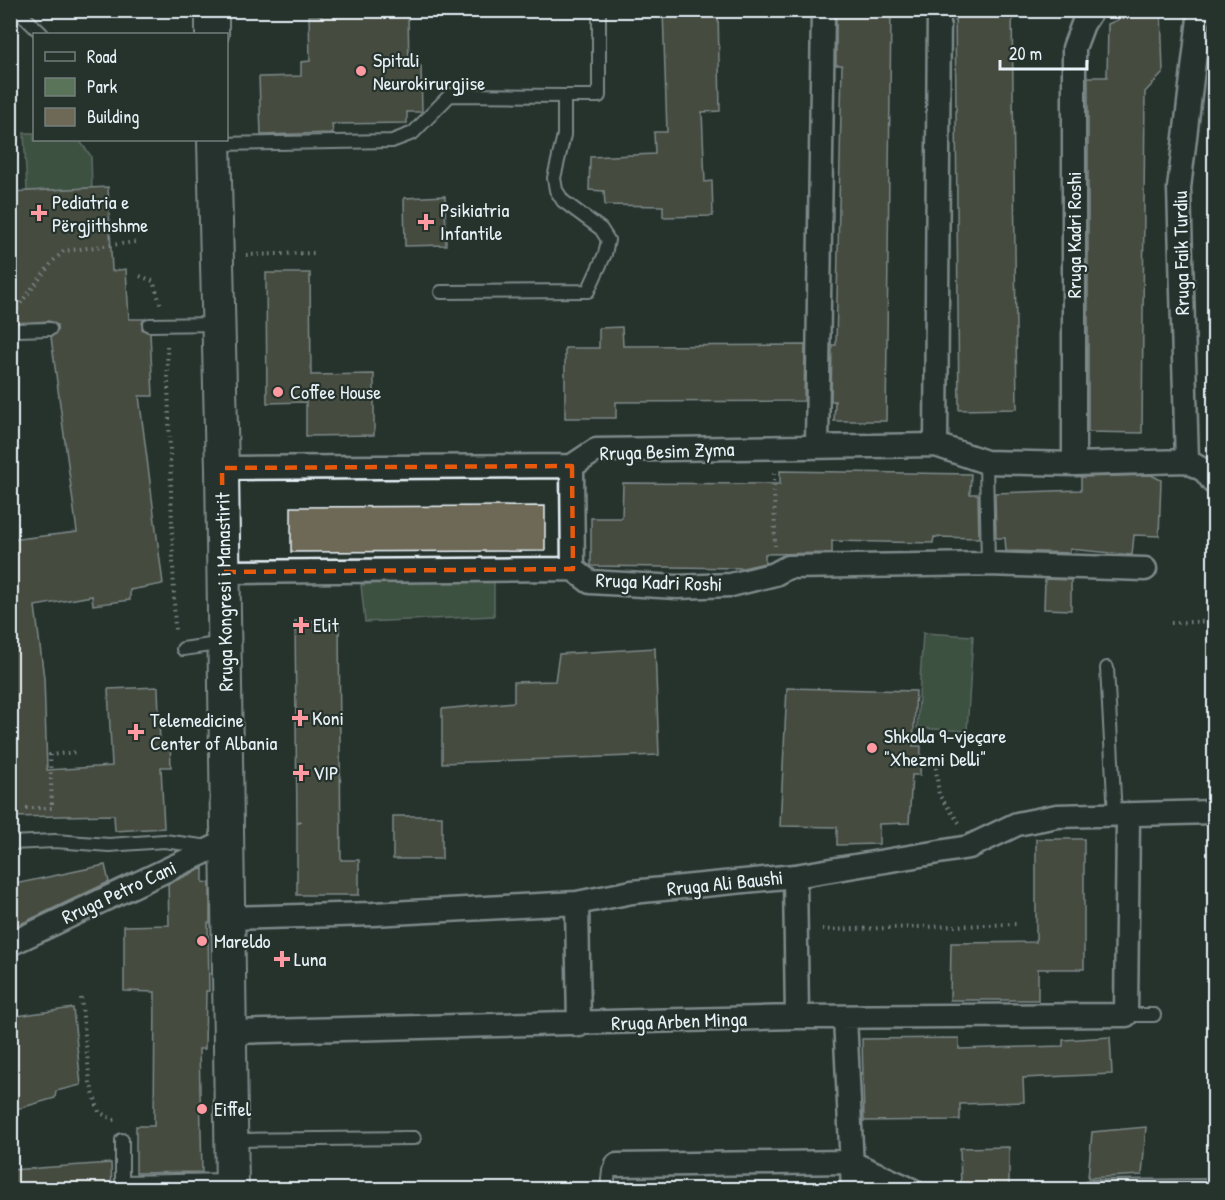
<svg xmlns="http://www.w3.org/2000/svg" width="1225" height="1200" font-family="'Patrick Hand',sans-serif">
  <rect width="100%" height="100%" fill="#26332d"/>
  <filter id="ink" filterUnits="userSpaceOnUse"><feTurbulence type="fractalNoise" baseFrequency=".0167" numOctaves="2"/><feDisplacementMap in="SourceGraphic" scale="12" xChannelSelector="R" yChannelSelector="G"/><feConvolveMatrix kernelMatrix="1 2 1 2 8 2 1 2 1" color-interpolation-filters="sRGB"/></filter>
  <g filter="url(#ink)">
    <!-- green -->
    <path fill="#5a745a" stroke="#a1b2a9" stroke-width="1.5" d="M24 133H34V140H79L91 156 92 188 27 191Z
      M393 581H494V616L365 622 361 585Z
      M923 633 973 636 967 731 917 728Z"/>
    <!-- building -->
    <path fill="#6d6956" stroke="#e8f1f8" stroke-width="1.5" d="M322 10H394V14H408L409 66H421L422 112H407V123L332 124 333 133 261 135 259 77 301 76V62L310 61 309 16H322Z
      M663 10H718L720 111 702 112 705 182 712 181 713 216 663 217V206L605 205 604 191 589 190 590 157 655 154 654 132H667Z
      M836 10H891L886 421H834L835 401H831L832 345H836L842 65H836Z
      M955 10H1012L1017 409 959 410Z
      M1140 10H1161L1163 73 1145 92 1142 433 1088 432V77H1107L1108 24Z
      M108 187 112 271 126 269 129 319H144L142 329 150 333 153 396H139L163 584 130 590V600L93 605 92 596 35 606 44 678 47 770 112 766 108 689 158 687 160 744 170 743 171 767H161L164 828 115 831 114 815 10 817V540L77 532 51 337 57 332V325L49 321 10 324V192Z
      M445 196 446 245 405 246 404 198Z
      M266 273H310L311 375 374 374V435L306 436V402L267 403Z
      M622 327 623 346 805 345 804 401 616 402V418H565V348H599V328Z
      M780 471 971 474 970 494H978L979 538 934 537 933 543 832 541V553L765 554V563L743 568 591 566V518H622L623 483 780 484Z
      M1151 475 1161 480 1159 536 1134 535 1132 555 1070 549V553L1006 551 1005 538H996L995 493 1081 490V477Z
      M545 506V551L291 552V507Z
      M1045 579 1071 580V610L1044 609Z
      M295 621H339L341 860H359V895H297V823L301 821 297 822Z
      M655 648 659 755 442 763V709L514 702V682L555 681 559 654Z
      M787 688 916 691 913 746H921L920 775H912L909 823 879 824V844L837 845V827L780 826Z
      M393 816H442V859H393Z
      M1036 839H1084V969H1038V1000H950L951 943 1036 942Z
      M105 865 109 882 10 929V885Z
      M203 868V882L210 883V923H208L209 991H206L205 1049H199L202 1172 136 1173V1126H154L155 992 124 991V926L169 925 168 884Z
      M73 1008 81 1085 56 1091 55 1098 10 1111V1017Z
      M1110 1037 1112 1074 1023 1078 1024 1102 960 1104V1120L864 1121 862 1039 959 1038V1049L1063 1046V1040Z
      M1146 1127 1142 1175 1088 1178 1092 1132Z
      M1009 1147V1188L961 1189 960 1148Z
      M111 1163 112 1190H10V1170Z"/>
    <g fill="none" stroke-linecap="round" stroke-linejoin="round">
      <defs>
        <path id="lane" d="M17 10 42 34
          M564 96H599V10
          M215 144 392 141 413 133 450 95 564 96V135L554 178 556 190 563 201 601 229 608 240 605 254 588 291 441 292
          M149 325 218 324
          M18 330 50 329
          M986 462 988 564
          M183 649 224 643
          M1107 668 1115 816
          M10 843 55 841 109 845 164 841 209 847
          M1126 1015H1154
          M122 1140V1182L231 1180
          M232 1140 414 1138
          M1090 1187 1214 1186
          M607 1190 609 1170 617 1165"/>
        <path id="street" d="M1200 10 1179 188 1187 461 1205 471 1214 483
          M936 445 939 10
          M817 446 823 10
          M1074 464V48L1083 24 1092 10
          M572 466 573 569
          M222 468 572 466 596 450 936 445 986 462 1074 464 1187 461
          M223 572 573 569 590 582 677 587 731 585 775 574 788 567 988 564 1145 569
          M795 876 797 1017
          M577 903 579 1025
          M229 918 373 914 577 903 632 892 795 876 969 847 1017 824 1057 816 1214 812
          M10 944 228 841
          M845 1017 853 1190
          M232 1032 797 1017 1126 1015 1128 816
          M617 1165 850 1162 912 1190"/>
        <path id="secondary" d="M212 10V34
          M214 140 222 468 232 1190"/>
      </defs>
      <!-- lane casing -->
      <use href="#lane" stroke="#e8f1f8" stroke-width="16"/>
      <!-- street casing -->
      <use href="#street" stroke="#e8f1f8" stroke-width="27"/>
      <!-- secondary casing -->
      <use href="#secondary" stroke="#e8f1f8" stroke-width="36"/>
      <!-- path -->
      <path stroke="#e8f1f8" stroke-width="4" stroke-dasharray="1.5 4.5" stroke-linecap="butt" d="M246 255 314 253
        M140 276 153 281 161 306
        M17 308 53 261 64 251 136 242
        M167 346 175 632
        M774 473 775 546
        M1171 623 1214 621
        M912 759 935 761 939 795 960 824
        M26 808H52L50 755 76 752
        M822 930 1019 924
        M81 998 90 1082 99 1112 116 1121"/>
      <!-- lane -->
      <use href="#lane" stroke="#26332d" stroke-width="12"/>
      <!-- street -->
      <use href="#street" stroke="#26332d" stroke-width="22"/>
      <!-- secondary -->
      <use href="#secondary" stroke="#26332d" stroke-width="32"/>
    </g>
  </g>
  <!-- marked area -->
  <path d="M0 0H1225V1200H0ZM572 466 573 569 223 572 222 468Z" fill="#26332d" fill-opacity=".55" fill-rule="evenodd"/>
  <path fill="none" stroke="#e8590c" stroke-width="4.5" stroke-dasharray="12 8" stroke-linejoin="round" d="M572 466 573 569 223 572 222 468Z"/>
  <!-- markers -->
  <g fill="#ff9aa2" stroke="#26332d" stroke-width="2">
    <circle cx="361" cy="71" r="6"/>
    <path d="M36 204h6v6h6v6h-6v6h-6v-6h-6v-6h6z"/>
    <path d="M423 213h6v6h6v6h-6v6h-6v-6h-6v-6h6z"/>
    <circle cx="278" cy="392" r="6"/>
    <path d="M298 616h6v6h6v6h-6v6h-6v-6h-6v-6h6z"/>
    <path d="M297 709h6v6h6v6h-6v6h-6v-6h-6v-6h6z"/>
    <path d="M133 723h6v6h6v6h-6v6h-6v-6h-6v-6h6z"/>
    <circle cx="872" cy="748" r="6"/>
    <path d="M298 764h6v6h6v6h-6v6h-6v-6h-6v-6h6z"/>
    <circle cx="202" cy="941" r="6"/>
    <path d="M279 950h6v6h6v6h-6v6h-6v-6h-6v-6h6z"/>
    <circle cx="202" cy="1109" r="6"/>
  </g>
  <g text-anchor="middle" stroke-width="4.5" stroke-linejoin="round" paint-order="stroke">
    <!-- poi labels -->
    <g font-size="20" fill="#e8f1f8" stroke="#26332d" text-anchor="start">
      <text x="373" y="67">Spitali<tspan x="373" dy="23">Neurokirurgjise</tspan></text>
      <text x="52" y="209">Pediatria e<tspan x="52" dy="23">Përgjithshme</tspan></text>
      <text x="440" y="217">Psikiatria<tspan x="440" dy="23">Infantile</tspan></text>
      <text x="290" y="399">Coffee House</text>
      <text x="313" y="632">Elit</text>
      <text x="312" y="725">Koni</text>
      <text x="150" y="727">Telemedicine<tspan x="150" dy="23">Center of Albania</tspan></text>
      <text x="884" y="743">Shkolla 9-vjeçare<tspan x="884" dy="23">"Xhezmi Delli"</tspan></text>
      <text x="313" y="780">VIP</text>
      <text x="214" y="948">Mareldo</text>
      <text x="294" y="966">Luna</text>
      <text x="214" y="1116">Eiffel</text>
    </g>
    <!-- street labels -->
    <g font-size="20" fill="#e8f1f8" stroke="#26332d">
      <text transform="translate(1074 235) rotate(-90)" y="7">Rruga Kadri Roshi</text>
      <text transform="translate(1181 253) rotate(-91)" y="7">Rruga Faik Turdiu</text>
      <text transform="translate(667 451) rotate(-2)" y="7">Rruga Besim Zyma</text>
      <text transform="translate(659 582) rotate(2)" y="7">Rruga Kadri Roshi</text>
      <text transform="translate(224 592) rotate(-91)" y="7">Rruga Kongresi i Manastirit</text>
      <text transform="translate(725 883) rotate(-6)" y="7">Rruga Ali Baushi</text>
      <text transform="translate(119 892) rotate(-25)" y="7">Rruga Petro Cani</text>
      <text transform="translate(679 1021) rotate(-2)" y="7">Rruga Arben Minga</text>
    </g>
  </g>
  <!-- margin -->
  <rect width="1225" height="1200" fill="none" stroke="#26332d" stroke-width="36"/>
  <rect x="18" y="18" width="1189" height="1164" fill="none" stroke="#e8f1f8" stroke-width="2" filter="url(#ink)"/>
  <!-- legend -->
  <rect x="33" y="33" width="195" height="108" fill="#26332d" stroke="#747f7e" stroke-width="1.5"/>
  <rect x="45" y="52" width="30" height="9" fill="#26332d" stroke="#747f7e" stroke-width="1.5"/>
  <text x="87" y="63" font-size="18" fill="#e8f1f8">Road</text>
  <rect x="45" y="78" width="30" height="18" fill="#5a745a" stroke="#747f7e" stroke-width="1.5"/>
  <text x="87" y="93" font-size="18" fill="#e8f1f8">Park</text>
  <rect x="45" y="108" width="30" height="18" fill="#6d6956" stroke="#747f7e" stroke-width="1.5"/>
  <text x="87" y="123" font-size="18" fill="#e8f1f8">Building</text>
  <!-- scale -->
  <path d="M1000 60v9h87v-9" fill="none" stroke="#e8f1f8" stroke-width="3"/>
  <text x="1009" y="60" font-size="18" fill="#e8f1f8" stroke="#26332d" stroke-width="4.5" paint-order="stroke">20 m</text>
</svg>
